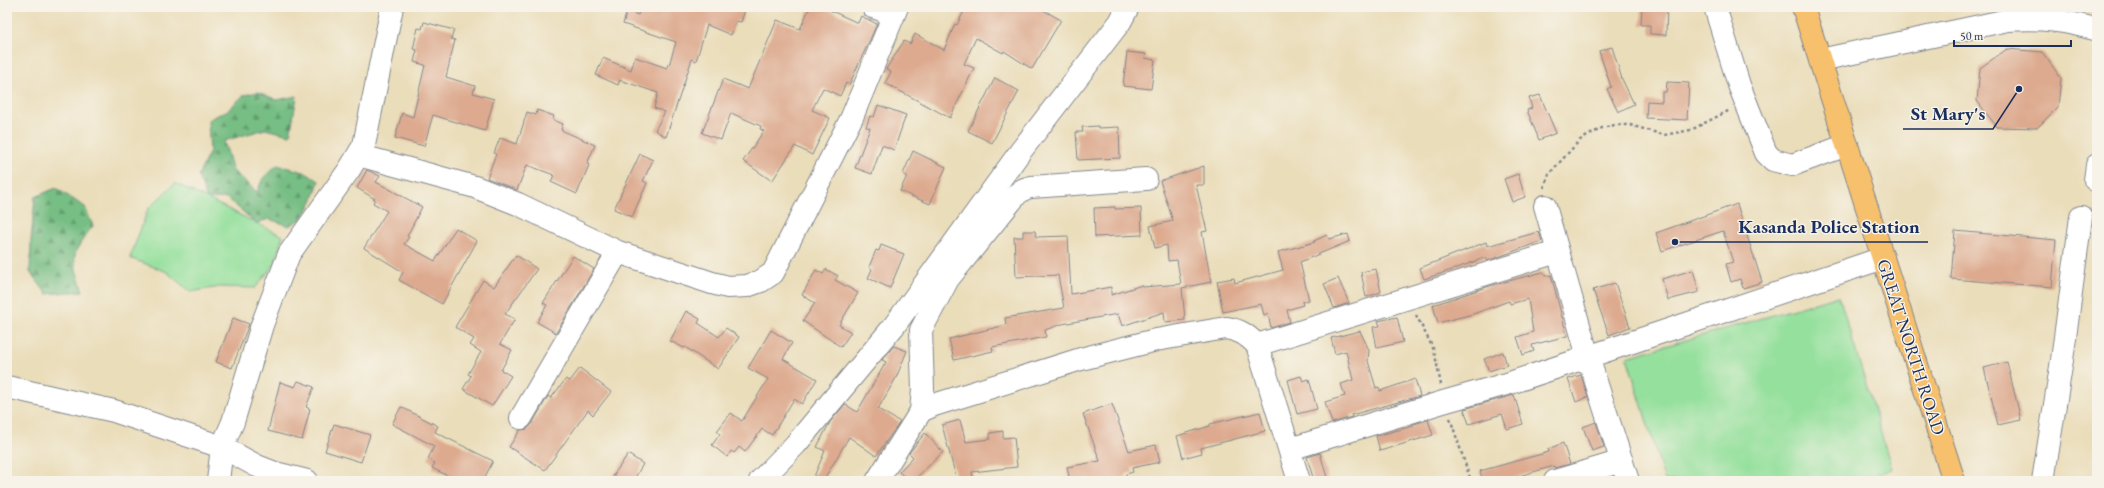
<svg xmlns="http://www.w3.org/2000/svg" width="2104" height="488" font-family="'EB Garamond',serif">
  <defs>
    <pattern id="forest-firs" width="22" height="20" patternUnits="userSpaceOnUse"><rect width="22" height="20" fill="#77be84"/><path d="M5 1l3.5 6h-7zM16 11l3.5 6h-7z" fill="#619b6f"/></pattern>
  </defs>
  <rect width="100%" height="100%" fill="#f7f3e8"/>
  <filter id="ink" filterUnits="userSpaceOnUse"><feTurbulence type="fractalNoise" baseFrequency=".025" numOctaves="2"/><feDisplacementMap in="SourceGraphic" scale="8" xChannelSelector="R" yChannelSelector="G"/><feConvolveMatrix kernelMatrix="1 2 1 2 8 2 1 2 1" color-interpolation-filters="sRGB"/></filter>
  <filter id="wash" filterUnits="userSpaceOnUse"><feTurbulence type="fractalNoise" baseFrequency=".012" numOctaves="4" result="noise"/><feDisplacementMap in="SourceGraphic" scale="16" xChannelSelector="R" yChannelSelector="G"/><feGaussianBlur stdDeviation="0.9" result="paint"/><feColorMatrix in="noise" values="0 0 0 0 0 0 0 0 0 0 0 0 0 0 0 0 0 1.4 0 .05"/><feComposite in="paint" operator="in"/></filter>
  <g filter="url(#wash)">
    <rect width="100%" height="100%" fill="#eaddba"/>
    <!-- green -->
    <path fill="#94e09c" stroke="#58887d" d="M175 183 283 236 274 265 255 288 220 287 190 292 167 272 130 258 148 209Z
      M1839 296 1892 469 1851 481H1665L1627 357Z"/>
    <!-- forest -->
    <path fill="url(#forest-firs)" stroke="#497671" d="M258 92 277 100 297 96 290 135 265 129 224 141 233 171 257 192 263 178 277 165 304 172 319 181 313 199 303 218 289 226 269 219 256 223 227 198 207 199 198 176 210 151 208 120 228 110 244 95Z
      M56 188 85 207 93 226C70 256 71 255 83 291L47 294 30 272 31 241 35 197Z"/>
    <g id="blocks">
      <!-- building -->
      <path fill="#ddaa8f" d="M640 7H746L741 22 736 21 731 35 707 25 696 61 692 59 666 137 655 130 665 112 654 108 658 93 620 80 618 85 596 75 603 58 631 70 635 57 667 68 668 64 669 65 676 42 623 24 627 11 638 15Z
        M810 7H823L858 23 861 16 877 24 849 85 846 83 840 96 823 88 812 110 830 118 812 155 795 146 772 181 743 161 764 131 760 129 761 126 731 113 721 140 702 133 723 79 748 89 777 20 800 29Z
        M966 7H1038L1061 20 1032 69 1004 51 1003 53 976 38 964 64 974 68 950 118 885 83 891 72 886 69 904 41 910 44 915 34 944 50 955 24 957 25Z
        M1642 7H1667L1666 35 1650 34V25H1641Z
        M424 22 454 30 451 39 455 40 446 77 475 86 473 93 494 99 485 131 433 115 424 146 395 138 402 113 413 117 425 65 414 62 417 50 413 49 418 28 422 29Z
        M1612 47 1622 79 1634 104 1618 112 1607 89 1611 87 1599 51Z
        M2007 49 2042 52 2061 78 2058 107 2037 128 1997 127 1977 101 1980 68Z
        M1127 52 1146 54 1145 58 1155 60 1151 89 1123 86Z
        M995 78 1019 91 992 143 968 131Z
        M1667 82 1689 83 1687 120 1646 118 1647 101 1662 102V92H1666Z
        M1540 95 1556 133 1539 140 1527 110 1532 108 1529 98Z
        M878 105 906 115 894 150 882 145 872 174 855 168 870 128 866 127 870 116 874 117Z
        M537 110 554 116 553 120 563 124 561 130 595 145 587 164 589 165 577 194 551 182 554 175 527 165 517 190 487 178 496 154 494 153 500 138 517 144 527 112 536 115Z
        M1098 126V128L1119 127 1120 158 1078 160 1076 132H1083L1082 127Z
        M913 151 946 167 930 204 900 191 907 176 903 174Z
        M640 154 653 160 643 181 647 183 632 217 614 209Z
        M1204 166V185H1196L1207 231 1202 232 1211 282 1182 288 1185 320 1165 322 1164 312 1122 326 1118 314 1062 324 1045 330 1046 337 992 347 993 351 954 360 949 339 1006 325 1005 318 1064 308 1058 275 1016 277 1014 237H1023V231H1035L1036 237 1068 236 1071 294 1111 287V295L1142 285 1143 287 1181 284 1177 260 1168 261 1167 245 1155 248 1150 226 1173 221 1160 181Z
        M367 170 380 176 376 182 422 207 407 236 409 237 404 244 435 261 456 228 477 241 442 304 399 280 403 272 364 248 387 211 373 203 375 199 357 188Z
        M1518 174 1525 197 1512 202 1504 179Z
        M1737 204 1762 282 1743 288 1740 279 1731 282 1726 264 1733 262 1723 231 1662 251 1656 233Z
        M1115 207V209L1141 208 1142 235 1095 237 1094 208Z
        M1955 231 2056 240 2052 287 1951 279Z
        M1539 232 1542 241 1487 261 1486 257 1452 270 1424 279 1420 268 1486 242 1487 246Z
        M1348 234 1350 241 1300 262 1309 300 1302 302 1303 305 1287 310 1290 322 1271 328 1268 313 1264 315 1261 304 1223 312 1217 281 1234 278 1235 283 1283 270 1278 252 1315 242 1314 241 1327 235 1329 239Z
        M881 245 904 254 890 288 868 278 872 269 869 267 876 250 879 251Z
        M516 255 537 269 505 314 515 319 500 344 512 350 501 370 511 376 492 406 463 389 471 376 468 374 481 352 470 345 474 339 455 327 483 280 494 287Z
        M573 256 594 269 556 333 537 322 547 305 543 303Z
        M826 269 838 276 835 280 858 293 839 325 851 332 841 347 803 321 815 303 802 295 816 270 823 274Z
        M1376 269 1381 292 1366 297 1361 272Z
        M1693 270 1699 292 1668 300 1662 279Z
        M1543 272 1545 276 1551 275 1567 336 1532 345 1534 351 1523 355 1517 337 1533 332 1528 299 1510 304 1509 301 1473 314 1438 323 1433 305 1493 285Z
        M1338 278 1349 303 1334 308 1324 284Z
        M1615 283 1630 327 1609 335 1593 290Z
        M686 311 700 319 698 323 719 337 726 328 739 337 718 369 685 347 684 348 670 341Z
        M1397 317 1403 342 1377 348 1373 327 1380 326 1378 321Z
        M233 318 249 324 232 368 216 362Z
        M771 330 792 343 783 359 817 379 802 404 794 399 772 435 762 429 745 452 739 447 734 453 731 451 727 457 712 445 720 434 717 431 731 413 742 421 768 379 748 368Z
        M1360 331 1369 350 1368 361 1376 388 1379 387 1380 391 1415 379 1420 396 1351 415 1352 417 1332 423 1325 402 1345 396 1341 384 1353 380 1346 351 1335 354 1331 338Z
        M894 346 907 351 896 378 878 409 900 422 876 456 849 437 823 481H812L825 451 817 447 830 422 845 404 857 412 886 362 882 360Z
        M1503 352 1507 365 1489 371 1484 359Z
        M2007 362 2021 420 1998 425 1984 368Z
        M580 368 611 392 593 415 588 410 545 470 509 447 520 430 527 429 532 424 548 396 551 398 566 379 570 381Z
        M1581 375 1588 397 1576 402 1568 379Z
        M1301 376 1303 381 1309 379 1317 409 1297 414 1288 380Z
        M298 381 314 387 306 407 310 409 302 440 268 431 280 382 295 387Z
        M1514 395 1523 424 1507 429 1502 414 1469 424 1464 409Z
        M1112 404 1129 451 1156 445 1160 462 1132 468 1133 472 1126 474V477L1108 481H1070L1067 467 1100 461 1083 414Z
        M401 407 438 426 435 432 493 461 483 481H458L432 468 435 463 428 459 434 446 392 424Z
        M1260 412 1265 431 1201 448 1202 453 1183 458 1177 436 1210 426V424Z
        M960 420 966 442 990 439V433L1003 431V438L1014 437 1017 467 972 472 974 481H957L942 425Z
        M1428 420 1433 435 1380 451 1376 436 1413 426V424Z
        M1596 422 1604 447 1592 451 1583 427Z
        M334 424 370 435 361 462 325 451Z
        M925 433 943 452 913 481H909L899 472 913 457 909 453Z
        M1563 443 1570 464 1554 468V466L1502 481H1483L1480 471 1549 452 1548 449Z
        M1320 453 1328 481H1314L1307 457Z
        M628 454 643 464 633 481H621L613 476Z"/>
    </g>
  </g>
  <g filter="url(#ink)">
    <use href="#blocks" fill-opacity="0" stroke="#82868c" stroke-width="1"/>
    <g fill="none" stroke-linecap="round" stroke-linejoin="round">
      <defs>
        <path id="minor" d="M873 7 894 14
          M1715 7 1739 85 1766 153 1773 160 1792 165 1847 145
          M1820 60 2008 20C2041 18 2065 20 2097 30
          M358 155 475 187 518 204 618 252 712 283 728 287 747 286 761 281 773 273 852 117 897 7
          M2095 180 2097 165
          M1545 206 1588 357 1628 481
          M1257 345 1557 252
          M7 387 114 411 222 447 257 466 275 473 307 481
          M921 411 934 405 1081 359 1156 340 1226 328C1240 330 1247 335 1257 345L1299 481
          M521 418 618 252
          M1290 449 1443 402 1510 383 1883 258
          M218 481 222 447 233 422 262 325 289 254 349 170 364 145 392 7
          M760 481 796 444 894 326 1020 152 1120 22 1128 7
          M877 481 921 411 923 389 921 330 948 279 1017 194 1024 189 1031 187 1146 179
          M1555 481 1622 461
          M2043 481 2062 360 2081 217"/>
        <path id="highway" d="M1803 7 1954 481"/>
      </defs>
      <!-- minor casing -->
      <use href="#minor" stroke="#82868c" stroke-width="24"/>
      <!-- highway casing -->
      <use href="#highway" stroke="#82868c" stroke-width="24"/>
      <!-- path -->
      <path stroke="#82868c" stroke-width="2.5" stroke-dasharray="3 3" stroke-linecap="butt" d="M1544 188 1549 174 1580 140 1602 128 1615 125H1630L1664 135 1691 130 1730 110
        M1416 315 1434 350 1441 385
        M1450 418 1471 481"/>
      <!-- minor -->
      <use href="#minor" stroke="#fff" stroke-width="22"/>
      <!-- highway -->
      <use href="#highway" stroke="#f7c06c" stroke-width="22"/>
    </g>
  </g>
  <g text-anchor="middle" stroke-width="3" stroke-linejoin="round" paint-order="stroke">
    <!-- street labels -->
    <g font-size="18" fill="#1b2f5e" stroke="#f7f3e8">
      <text transform="translate(1911 347) rotate(72)" y="6">GREAT NORTH ROAD</text>
    </g>
  </g>
  <!-- callouts -->
  <path fill="none" stroke="#1b2f5e" stroke-width="1.5" d="M2019 89L1993 129H1903M1675 242L1731 242H1928"/>
  <g fill="#1b2f5e" stroke="#f7f3e8" stroke-width="1.5">
    <circle cx="2019" cy="89" r="4"/>
    <circle cx="1675" cy="242" r="4"/>
  </g>
  <g font-size="19" text-anchor="middle" font-weight="bold" fill="#1b2f5e" stroke="#f7f3e8" stroke-width="3" stroke-linejoin="round" paint-order="stroke">
    <text x="1948" y="120">St Mary's</text>
    <text x="1829" y="233">Kasanda Police Station</text>
  </g>
  <!-- margin -->
  <rect width="2104" height="488" fill="none" stroke="#f7f3e8" stroke-width="24"/>
  <!-- scale -->
  <path d="M1954 40v6h117v-6" fill="none" stroke="#1b2f5e" stroke-width="2"/>
  <text x="1960" y="40" font-size="12" fill="#1b2f5e" stroke="#f7f3e8" stroke-width="3" paint-order="stroke">50 m</text>
</svg>
